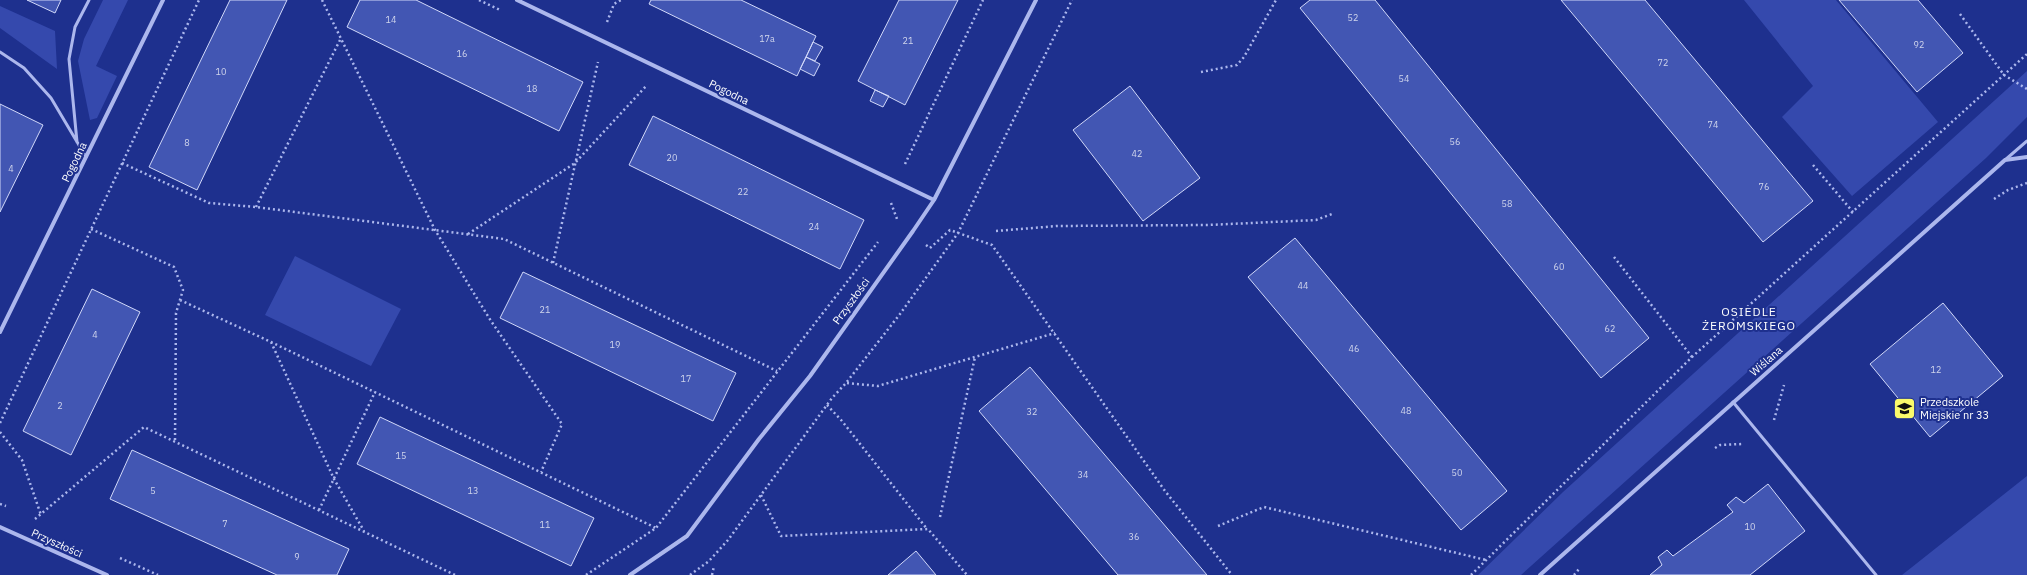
<svg xmlns="http://www.w3.org/2000/svg" width="2027" height="575" font-family="'IBM Plex Sans',sans-serif">
  <rect width="100%" height="100%" fill="#1e308e"/>
  <!-- green -->
  <path fill="#3549ad" d="M103 0H128L96 66 117 76 97 118 90 120 78 61 84 39Z
    M1744 0H1836L1938 122 1852 196 1782 117 1813 86Z
    M0 6 55 31 57 69 0 28Z
    M2027 71V117L1986 158 1521 575H1478L1563 492Z
    M295 256 401 309 371 366 265 315Z
    M2027 476V575H1902Z"/>
  <!-- building -->
  <path fill="#4256b3" stroke="#d1d8f9" d="M27 0H61L55 13Z
    M230 0H287L197 190 149 167Z
    M360 0H416L583 82 559 131 347 27Z
    M651 0H741L816 36 797 76 649 4Z
    M899 0H958L905 105 858 81Z
    M1310 0H1375L1649 338 1601 378 1300 8Z
    M1561 0H1645L1813 201 1763 242Z
    M1839 0H1918L1963 53 1917 92Z
    M813 42 823 47 815 61 806 57Z
    M806 57 820 64 814 76 800 69Z
    M1130 86 1200 178 1143 221 1073 130Z
    M875 90 889 96 883 107 870 101Z
    M0 104 43 125 0 212Z
    M653 116 864 220 840 269 629 165Z
    M1295 238 1507 491 1461 530 1248 277Z
    M523 272 736 373 713 421 500 318Z
    M92 289 140 312 71 455 23 431Z
    M1943 303 2003 376 1930 437 1870 364Z
    M1030 367 1207 575H1118L979 411Z
    M380 417 594 518 571 566 357 464Z
    M132 450 349 549 337 575H277L110 499Z
    M1768 484 1805 531 1750 575H1650L1662 565 1658 557 1667 550 1673 556 1733 512 1727 505 1736 497 1744 503Z
    M916 551 936 575H888Z"/>
  <g fill="none" stroke-linecap="round" stroke-linejoin="round">
    <!-- path -->
    <path stroke="#acb7ed" stroke-width="2.5" stroke-dasharray="2 3" stroke-linecap="butt" d="M322 0 435 230 491 321 562 424 541 472
      M479 0 500 10
      M1960 14 2004 75 2027 89
      M607 22 614 4 621 0
      M1201 72 1237 65 1244 57 1276 0
      M122 163 209 203 256 207 504 239 777 371
      M905 164 983 0
      M1813 165 1853 212
      M1994 199 2008 190 2027 183
      M891 203 897 219
      M256 207 341 38
      M91 229 174 267 183 290 176 313 175 441
      M996 231 1057 226 1208 225 1316 220 1332 214
      M468 234 575 163 647 85
      M926 245 930 248 950 230 992 245 1165 491 1232 575
      M1614 257 1692 357
      M553 263 598 62
      M180 300 271 342 656 528
      M271 342 334 479 364 531
      M847 383 878 386 1055 333
      M827 405 842 421 927 529
      M1774 420 1784 385
      M0 423 199 0
      M0 432 22 460 41 515
      M1715 448 1720 445 1742 444
      M761 495 781 536 928 529 967 575
      M0 504 6 506
      M319 510 375 392
      M940 517 975 357
      M35 519 144 427 455 575
      M1218 526 1264 507 1486 560
      M120 558 158 575
      M586 575 656 528 878 242
      M690 575 709 561 728 540 832 398 846 383 900 314 958 233 1072 0
      M712 575 714 566
      M1471 575 1692 357 2027 54
      M1574 575 1579 569"/>
    <!-- lane -->
    <path stroke="#acb7ed" stroke-width="3" d="M0 52 24 68 51 98 86 157
      M77 142 69 59 75 27 89 0
      M2005 160 2027 141
      M1733 402 1876 575"/>
    <!-- street -->
    <path stroke="#acb7ed" stroke-width="4" d="M517 0 934 200
      M0 332 163 0
      M0 527 107 575
      M630 575 687 536 759 439 810 376 913 231 934 200 1036 0
      M1540 575 2005 160 2027 157"/>
  </g>
  <!-- icons -->
  <defs>
    <symbol id="school-square" viewBox="-11 -11 22 22"><rect x="-9" y="-9" width="18" height="18" rx="4" fill="#fbfa6b" stroke="#1e308e"/><path d="M0-5L7-2L0 1L-7-2ZM-4 1L0 2.5L4 1V4Q0 6-4 4Z" fill="#111"/></symbol>
  </defs>
  <g fill-rule="evenodd">
    <use href="#school-square" x="1892" y="396" width="25" height="25"/>
  </g>
  <g text-anchor="middle" stroke-width="4" stroke-linejoin="round" paint-order="stroke">
    <!-- number labels -->
    <g font-size="9" fill="#d0d5ec">
      <text x="1353" y="21">52</text>
      <text x="391" y="23">14</text>
      <text x="767" y="42">17a</text>
      <text x="908" y="44">21</text>
      <text x="1919" y="48">92</text>
      <text x="462" y="57">16</text>
      <text x="1663" y="66">72</text>
      <text x="221" y="75">10</text>
      <text x="1404" y="82">54</text>
      <text x="532" y="92">18</text>
      <text x="1713" y="128">74</text>
      <text x="1455" y="145">56</text>
      <text x="187" y="146">8</text>
      <text x="1137" y="157">42</text>
      <text x="672" y="161">20</text>
      <text x="11" y="172">4</text>
      <text x="1764" y="190">76</text>
      <text x="743" y="195">22</text>
      <text x="1507" y="207">58</text>
      <text x="814" y="230">24</text>
      <text x="1559" y="270">60</text>
      <text x="1303" y="289">44</text>
      <text x="545" y="313">21</text>
      <text x="1610" y="332">62</text>
      <text x="95" y="338">4</text>
      <text x="615" y="348">19</text>
      <text x="1354" y="352">46</text>
      <text x="1936" y="373">12</text>
      <text x="686" y="382">17</text>
      <text x="60" y="409">2</text>
      <text x="1406" y="414">48</text>
      <text x="1032" y="415">32</text>
      <text x="401" y="459">15</text>
      <text x="1457" y="476">50</text>
      <text x="1083" y="478">34</text>
      <text x="153" y="494">5</text>
      <text x="473" y="494">13</text>
      <text x="225" y="527">7</text>
      <text x="545" y="528">11</text>
      <text x="1750" y="530">10</text>
      <text x="1134" y="540">36</text>
      <text x="297" y="560">9</text>
    </g>
    <!-- street labels -->
    <g font-size="11" fill="#fff" stroke="#1e308e">
      <text transform="translate(729 92) rotate(26)" y="4">Pogodna</text>
      <text transform="translate(74 162) rotate(-64)" y="4">Pogodna</text>
      <text transform="translate(851 301) rotate(-54)" y="4">Przyszłości</text>
      <text transform="translate(1766 361) rotate(-41)" y="4">Wiślana</text>
      <text transform="translate(57 543) rotate(24)" y="4">Przyszłości</text>
    </g>
    <!-- poi labels -->
    <g font-size="11" fill="#fff" stroke="#1e308e" text-anchor="start">
      <text x="1920" y="406">Przedszkole<tspan x="1920" dy="13">Miejskie nr 33</tspan></text>
    </g>
    <!-- neighbourhood labels -->
    <g font-size="12" letter-spacing="1" fill="#fff" stroke="#1e308e">
      <text x="1749" y="316">OSIEDLE<tspan x="1749" dy="14">ŻEROMSKIEGO</tspan></text>
    </g>
  </g>
</svg>
